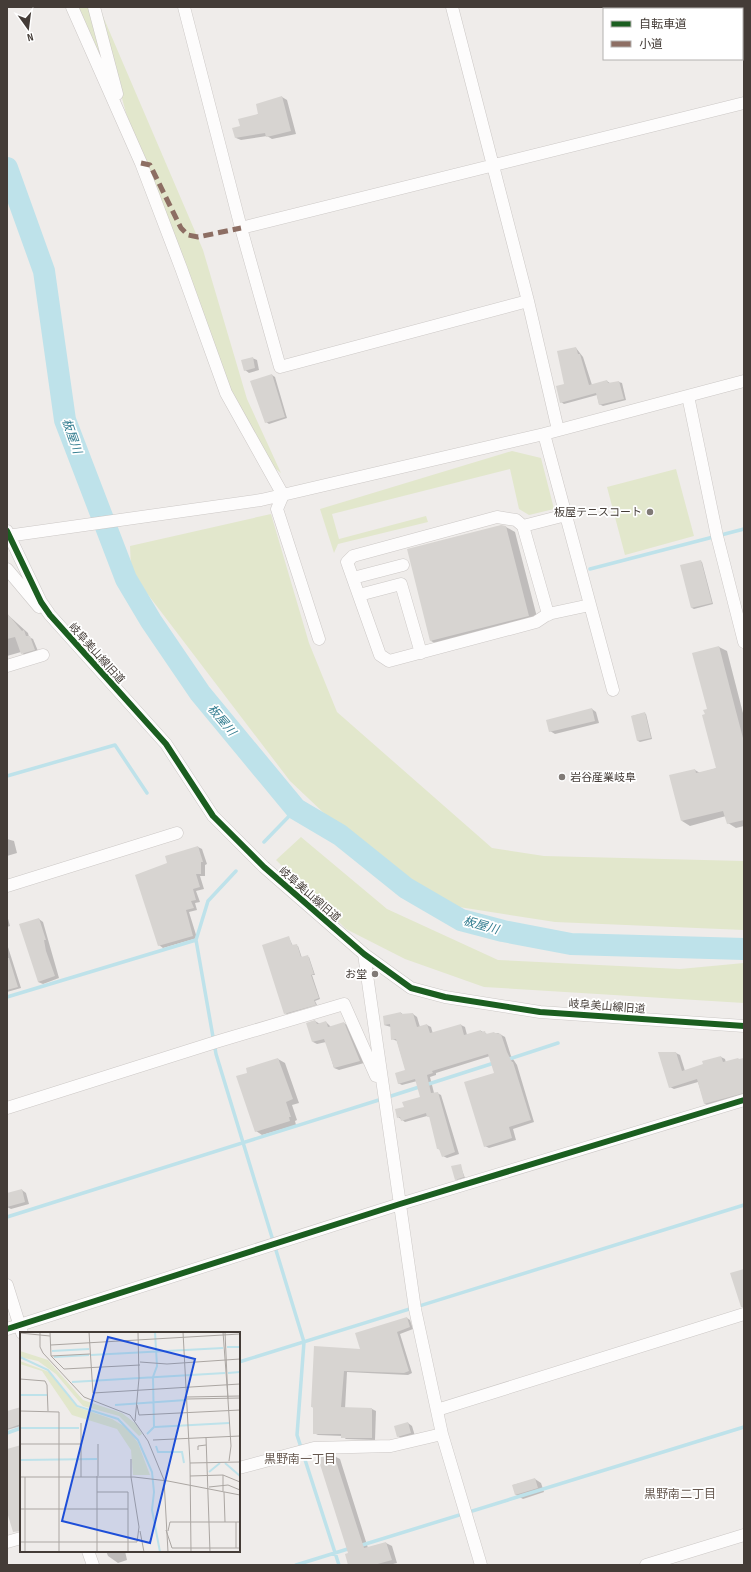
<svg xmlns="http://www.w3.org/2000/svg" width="751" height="1572" font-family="'Sofia Sans Condensed','Noto Sans JP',sans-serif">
  <rect width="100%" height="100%" fill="#efecea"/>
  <!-- green -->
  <path fill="#e2e7cc" d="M79 7H91L112 88Z
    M102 14 203 250 247 399 281 473 267 462 232 393 126 113 100 16Z
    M512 451 541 458 554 509 529 515 519 509 510 469 332 514 339 539 426 516 428 522 338 544 334 553 320 509Z
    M676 469 694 536 625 555 607 487Z
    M271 514 309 643 337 712 492 848 544 856 744 861V930L555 922 459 907 413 883 327 816 290 781 146 592 131 567 130 546Z
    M301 837 387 909 498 960 680 969 744 963V1003L484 987 405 959 346 929 276 860Z"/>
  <!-- shadow -->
  <path fill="#0003" d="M282 97 287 100 296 134 272 139 267 136 241 140 236 138 241 126Z
    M576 348 583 357 592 385 607 381 611 384 619 382 622 383 626 400 603 406 599 404 597 395 564 404 561 402Z
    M252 358 257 360 259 370 249 373 245 370Z
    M272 375 275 377 287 418 269 424 266 422Z
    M506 527 515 532 538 621 440 646 431 641Z
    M700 561 702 562 713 604 694 609 692 608Z
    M7 614 28 633 29 637 33 639 38 651 25 655 21 652 7 656Z
    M719 647 727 651 744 717V826L736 828 728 823 726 816 690 826 682 821 670 776 695 770 700 773 717 768 706 715Z
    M592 709 596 712 599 723 555 734 550 731Z
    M644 713 646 714 652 739 640 742 638 741 632 716Z
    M7 839 14 841 17 853 7 856Z
    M198 847 202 849 207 864 205 865V876H200L204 889 196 891 200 902 195 903 197 910 189 912 197 938 163 948 159 945 168 864Z
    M7 915 10 926 7 927Z
    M39 919 43 922 59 978 43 984 38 982Z
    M289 938 293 946H298L302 958 309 957 315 975H312L320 999 315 1001 317 1005 287 1014 285 1013Z
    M7 944 21 988 7 992Z
    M401 1013 404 1015 413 1014 417 1017 420 1027 427 1025 431 1027 433 1034 461 1025 465 1027 467 1035 481 1031 489 1035 498 1033 505 1037 511 1056 517 1065 534 1122 513 1129 516 1140 489 1148 485 1146 496 1074 490 1056 436 1073V1075L430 1077 434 1093H437L441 1095 459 1154 447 1158 443 1156 441 1150 438 1149 430 1117 427 1116 405 1122 398 1117 405 1107 421 1097 417 1081 402 1085 398 1083 406 1071 397 1041 392 1039 391 1027 384 1025Z
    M315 1021 320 1024 326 1022 331 1027 344 1023 348 1026 364 1063 339 1070 334 1068 326 1042 317 1044 313 1042Z
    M676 1053 680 1055 685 1071 704 1065 721 1057 725 1059 726 1063 744 1059V1096L709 1106 705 1104 698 1082 674 1089 670 1087Z
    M278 1059 285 1063 299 1103 292 1105 297 1120 295 1121 296 1125 262 1135 256 1131Z
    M460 1165 465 1178 457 1180 456 1179Z
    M22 1190 26 1193 29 1204 11 1209 7 1207V1195Z
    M407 1318 410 1320 413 1329 400 1334 412 1373 408 1375 347 1372 345 1409H372L376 1411 375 1440 346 1439 342 1436 318 1435 314 1433V1408L312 1407 361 1350Z
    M21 1408V1426L7 1430V1411V1412Z
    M408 1423 412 1426 415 1436 402 1439 398 1436Z
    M334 1456 340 1459 368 1548 386 1543 392 1546 397 1563 389 1565H349V1554Z
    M535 1479 541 1483 544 1492 523 1499 516 1495 513 1485Z
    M106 1551H125L127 1560 118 1563 108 1556Z"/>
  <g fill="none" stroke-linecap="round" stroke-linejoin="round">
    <!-- stream -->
    <path stroke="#bee2ea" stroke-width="3.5" d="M590 569 744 529
      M7 776 115 745 147 793
      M264 842 296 809
      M236 871 208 901 196 940 216 1054 304 1342 297 1435 339 1565
      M7 997 196 940
      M506 1060 558 1043
      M388 1097 494 1063
      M7 1217 382 1099
      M239 1362 744 1205
      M7 1433 21 1428
      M359 1546 744 1427
      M296 1565 351 1548"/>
    <!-- river -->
    <path stroke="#bee2ea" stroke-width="22" d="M7 168 44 271 65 420 126 579 151 621 200 693 296 809 340 835 406 888 461 920 503 931 571 944 744 949"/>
  </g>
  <!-- building -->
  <path fill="#d7d4d1" d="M282 96 291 131 271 136 266 137 265 133 235 138 232 128 240 126 238 119 258 114 256 104Z
    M576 347 578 354H580L589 385 607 380 608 383 619 381 624 399 599 405 596 393 560 403 556 386 564 384 557 351Z
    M253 357 255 368 244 371 241 360Z
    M272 374 285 417 265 423 250 381Z
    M501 525 506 526 529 616 430 641 407 549Z
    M701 560 712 603 691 608 680 565Z
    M7 613 22 631 24 630 26 636H30L35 650 21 654 15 637 7 639Z
    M719 646 744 742V820L727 824 723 811 681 821 669 775 695 769 696 773 716 768 702 715 705 714 703 710 707 709 692 653Z
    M592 708 595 721 549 732 546 720Z
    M645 712 651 738 637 741 631 716Z
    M198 846 203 862H201V874H196L200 887 193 889 196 900 191 901 194 908 186 910 193 936 158 946 135 875 167 863 165 856Z
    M39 918 46 940H44L46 951 55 976 38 982 19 924Z
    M289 936 292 945 297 944 301 957 308 955 314 974 311 975 319 998 314 1000 316 1005 284 1014 262 945Z
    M7 958H9L18 987 7 990Z
    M401 1012V1014L413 1013 417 1027 427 1024 430 1033 461 1024 464 1035 481 1030V1032L485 1031 486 1034 494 1032 495 1033 501 1034 507 1052 512 1062H513L531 1120 509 1127 512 1138 484 1147 464 1082 494 1073 488 1054 432 1071 433 1073 427 1075 431 1093 438 1092 455 1152 442 1157 439 1149H437L429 1116 427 1117 426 1113 401 1121 400 1117 397 1118 395 1109 404 1107 402 1102 420 1097 415 1079 398 1084 395 1073 405 1070 396 1039 391 1040 390 1024 384 1025 383 1016Z
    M315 1020 317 1024 326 1021 328 1027 344 1022 360 1061 334 1068 324 1039 312 1042 306 1023Z
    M658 1052H676L682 1071 703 1064 702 1061 721 1056 723 1062 738 1058 739 1059 744 1058V1093L704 1104 697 1079 669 1088Z
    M278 1058 293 1099 286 1102 291 1117H289L290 1121 255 1132 236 1076 247 1073 246 1068Z
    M461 1164 464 1177 455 1180 451 1166Z
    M22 1189 25 1202 7 1207V1193Z
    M744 1269V1307H741L730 1273Z
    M407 1317 410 1327 397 1332 409 1371 404 1373 344 1371 341 1407 372 1408V1438H341V1434H313V1407H311L314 1346 360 1349 355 1333Z
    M21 1407V1424L7 1429V1411Z
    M408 1422 411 1433 397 1437 394 1426Z
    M21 1445V1531L13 1532 7 1512V1449Z
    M325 1455H334L364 1548 386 1542 392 1560 374 1565H348L345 1554 348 1553 318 1458Z
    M535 1478 538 1488 515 1495 512 1485Z"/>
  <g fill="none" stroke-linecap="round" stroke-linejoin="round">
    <defs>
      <path id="minor" d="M72 7 141 163 181 268 226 393 283 495 277 509 319 639
        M94 7 117 94
        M184 7 241 228 280 367 528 301
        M452 7 528 301 558 430
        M241 228 744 103
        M688 396 717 536 744 642
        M544 434 613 690
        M523 526 566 515
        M7 531 41 602 50 615 166 744 213 816 264 867 364 954 411 988 445 997 540 1012 744 1026
        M7 536 261 500 544 434 744 381
        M7 569 39 607
        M353 578 403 565
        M359 595 401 584 421 653
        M548 615V614L523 526 516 520 497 517 353 556 347 562 380 655 389 661 536 622 548 614 590 605
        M7 666 43 655
        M7 886 177 833
        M364 954 415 1309 442 1434 481 1565
        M7 1108 219 1041 344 1004 376 1076
        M7 1285 22 1333
        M7 1329 400 1204 744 1100
        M437 1410 744 1314
        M239 1468 314 1448 391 1446 442 1434
        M7 1542 21 1538
        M88 1551 93 1565
        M646 1565 744 1535"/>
    </defs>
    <!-- minor casing -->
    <use href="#minor" stroke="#ccc8c6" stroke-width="13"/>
    <!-- minor -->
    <use href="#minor" stroke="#fdfcfc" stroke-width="12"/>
    <!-- quiet -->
    <path stroke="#8d6e63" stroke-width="5" stroke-dasharray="10 5" stroke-linecap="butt" d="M141 163 150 165 181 228 188 235 198 237 241 228"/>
    <defs>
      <path id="cycleway" d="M7 531 41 602 50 615 166 744 213 816 264 867 364 954 411 988 445 997 540 1012 744 1026
        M7 1329 400 1204 744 1100"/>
    </defs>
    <!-- cycleway casing -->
    <use href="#cycleway" stroke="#fff" stroke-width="8"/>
    <!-- cycleway -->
    <use href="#cycleway" stroke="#1b5e20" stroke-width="6"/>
  </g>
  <!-- markers -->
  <g fill="#807a76" stroke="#fff" stroke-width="1.5">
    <circle cx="650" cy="512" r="4"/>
    <circle cx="562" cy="777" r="4"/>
    <circle cx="375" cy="974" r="4"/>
  </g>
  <g text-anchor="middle" stroke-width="3.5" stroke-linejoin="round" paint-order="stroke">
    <!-- poi labels -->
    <g font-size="11" fill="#443c37" stroke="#fff" text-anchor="end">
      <text x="642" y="516">板屋テニスコート</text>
      <text x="570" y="781" text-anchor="start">岩谷産業岐阜</text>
      <text x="367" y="978">お堂</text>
    </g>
    <!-- street labels -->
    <g font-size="11" fill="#443c37" stroke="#fff">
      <text transform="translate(97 653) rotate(48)" y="4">岐阜美山線旧道</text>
      <text transform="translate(310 894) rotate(41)" y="4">岐阜美山線旧道</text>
      <text transform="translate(607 1006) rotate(4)" y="4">岐阜美山線旧道</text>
    </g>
    <!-- water labels -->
    <g font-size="12" font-style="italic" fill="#337d90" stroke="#fff">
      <text transform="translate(72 436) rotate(71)" y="4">板屋川</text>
      <text transform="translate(222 720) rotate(50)" y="4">板屋川</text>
      <text transform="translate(481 925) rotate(16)" y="4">板屋川</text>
    </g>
    <!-- neighbourhood labels -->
    <g font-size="12" fill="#66584f" stroke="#fff">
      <text x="300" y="1463">黒野南一丁目</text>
      <text x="680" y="1498">黒野南二丁目</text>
    </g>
  </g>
  <!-- overview -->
  <g transform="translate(20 1332)">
    <rect width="220" height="220" fill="#efecea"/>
    <path d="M0 19 28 28 63 68 102 81 116 92 122 102 119 104 99 84 63 74 36 42 18 29 0 25ZM0 29 29 40 57 75 92 87 107 96 118 111 130 143H113L111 118 97 97 52 83 22 39 0 32Z" fill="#e2e7cc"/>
    <path fill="none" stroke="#bee2ea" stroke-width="2" d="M207 15H220M32 19 69 17M71 23 203 16M0 25 28 38 57 74 98 87 118 108 132 140 134 160 132 178 140 220M34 25 69 23M208 41 220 40M52 50 205 41M0 63H27M95 73 166 68M135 95 209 91M0 96H59M127 102 134 95 133 45 137 34 135 0M136 114 138 120H162L164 131M0 128 77 127M205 131 220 144M189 140 200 131"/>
    <path fill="none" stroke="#aba6a2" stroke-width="1" d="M20 0V15L23 21 64 65 110 83 128 109 144 148 148 220M30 0 31 24 70 22M69 0 73 61 220 52M163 0 170 131 171 220M203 0 208 67M205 0 208 68M0 1 30 4M31 13 220 2M31 24 44 37 120 33M120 30 147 32 220 27M0 47 25 49 27 53 28 79M167 65 220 64M167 67 220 66M208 68 211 114 209 129M117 73 119 83 220 78M0 79 39 80V220M115 89 119 46 118 0M186 105 190 220M133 108 220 104M0 112H61M78 112V144M178 118V114L186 113M111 127V145L119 195M170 131 220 130M77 144V220M170 144 203 143 220 150M0 145H114L148 149 220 163M61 145V91M189 155 208 153 220 158M203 159V143M77 160H108V220M204 160 205 190M0 177H108M216 190V216M146 198 152 216H220M120 199 124 220M148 199 150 190H220M0 210H117L119 195M5 220V145"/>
    <path fill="#1d4ed8" fill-opacity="0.15" stroke="#1d4ed8" stroke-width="2" d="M88 5 175 27 130 211 42 189Z"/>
    <rect width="220" height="220" fill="none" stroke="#443c37" stroke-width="2"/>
  </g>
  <!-- border -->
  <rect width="751" height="1572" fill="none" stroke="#443c37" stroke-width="16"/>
  <!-- legend -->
  <rect x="603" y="8" width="140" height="52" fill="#ffffff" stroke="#b4b1af"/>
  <rect x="611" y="21" width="20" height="6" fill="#1b5e20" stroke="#b4b1af"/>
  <text x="639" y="28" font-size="12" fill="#443c37">自転車道</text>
  <rect x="611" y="41" width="20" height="6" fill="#8d6e63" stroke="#b4b1af"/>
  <text x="639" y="48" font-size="12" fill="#443c37">小道</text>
  <!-- north arrow -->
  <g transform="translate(28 28) rotate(166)" stroke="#ffffff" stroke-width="3" paint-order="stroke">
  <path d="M0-3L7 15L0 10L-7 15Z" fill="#443c37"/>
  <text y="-6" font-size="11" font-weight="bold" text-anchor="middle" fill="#443c37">N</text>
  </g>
</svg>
